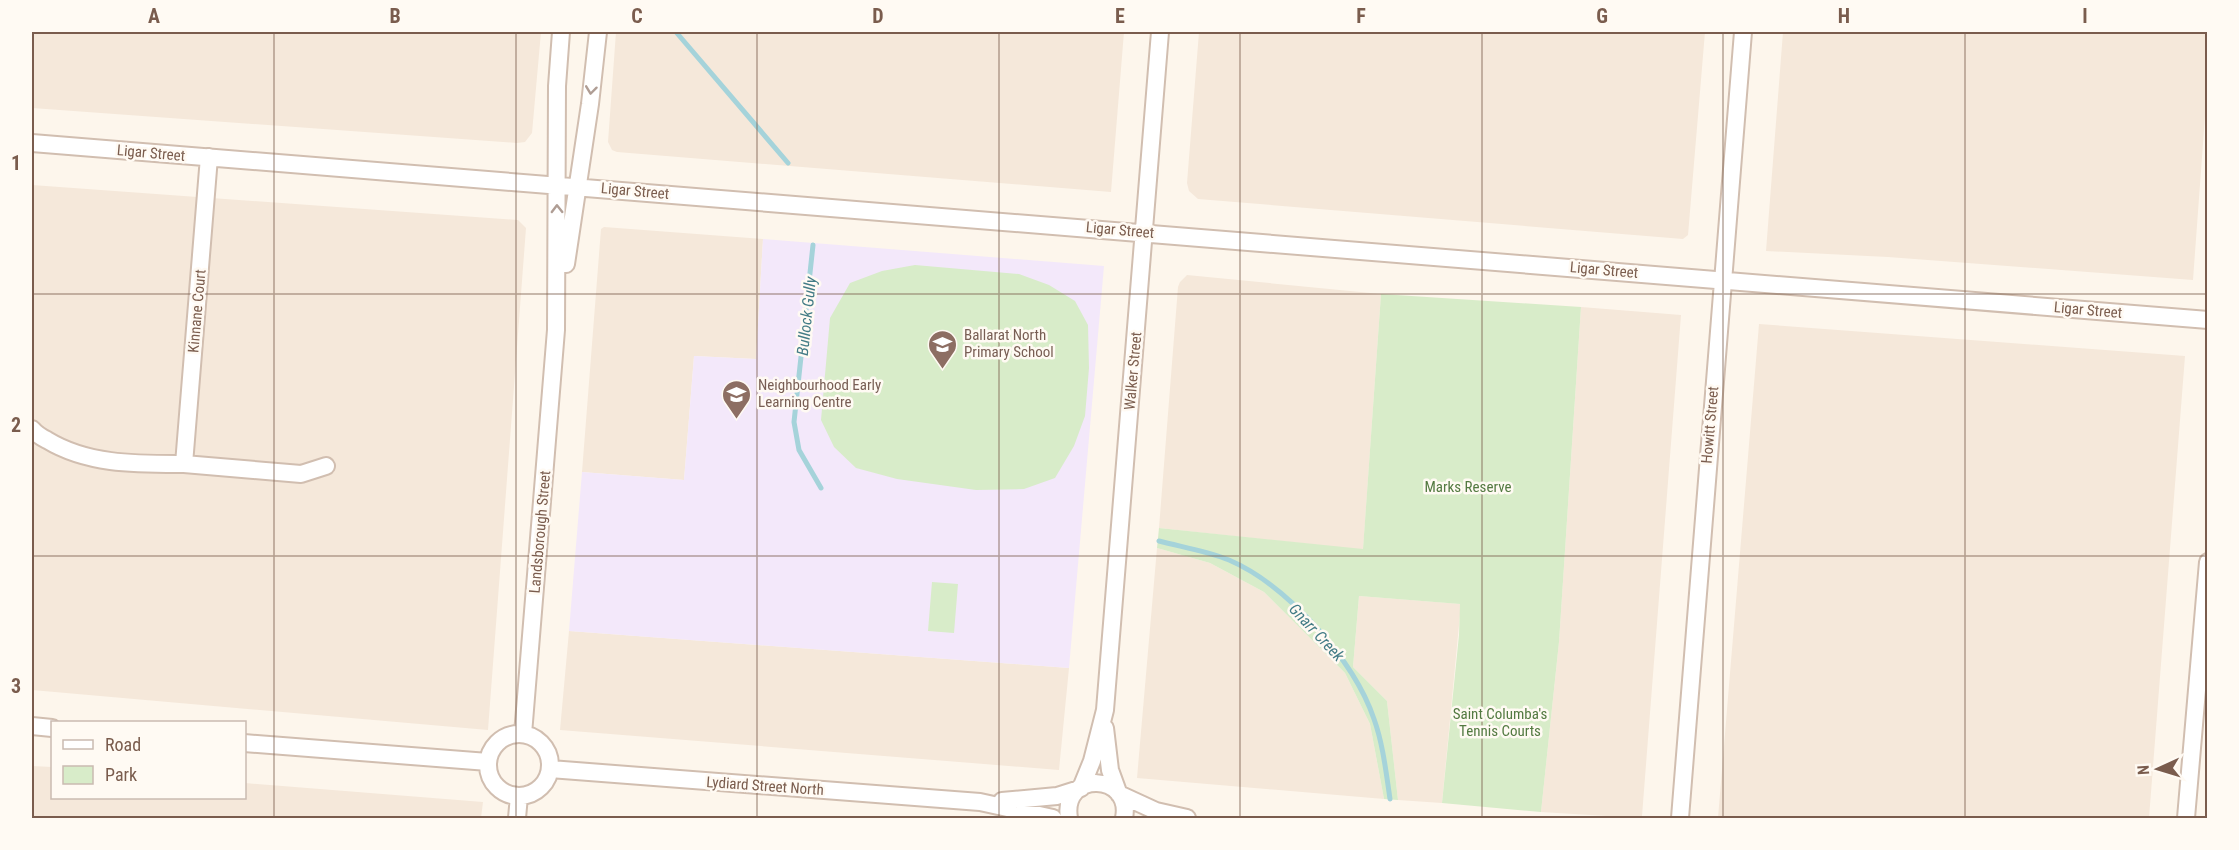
<svg xmlns="http://www.w3.org/2000/svg" width="2239" height="850" font-family="'Roboto Condensed',sans-serif">
  <rect width="100%" height="100%" fill="#fdf6ec"/>
  <!-- residential -->
  <path fill="#f5e8da" d="M32 32H541L532 133 525 142 517 143 32 108Z
    M616 32H1124L1111 192 617 152 612 150 608 142Z
    M1199 32H1705L1688 235 1683 239 1198 199 1189 191 1187 183Z
    M1783 32H2207V89L2193 280 1888 257 1766 251Z
    M32 185 518 220 526 228 488 730 32 690Z
    M604 227 763 239 756 359 694 356 684 480 582 472 601 229Z
    M1187 275 1381 294 1363 550 1159 528 1178 287 1180 282Z
    M1581 307 1681 315 1642 816 1639 818 1541 812 1559 642Z
    M1759 324 2185 356 2149 818H1718Z
    M1157 548 1210 563 1264 592 1345 673 1370 724 1384 799 1137 778Z
    M1359 596 1461 604 1442 803 1398 800 1387 701 1353 667Z
    M569 631 1069 668 1059 770 560 730Z
    M32 766 52 767V798H244L245 783 483 802 481 818H32Z"/>
  <!-- education -->
  <path fill="#f3e8fa" d="M763 239 1104 266 1069 668 569 631 582 472 684 480 694 356 756 359Z"/>
  <!-- green -->
  <path fill="#d8ecc9" d="M915 265 1019 274 1049 285 1075 301 1088 325 1089 368 1085 416 1074 446 1055 478 1024 489 976 490 897 479 856 468 834 447 821 420 830 318 850 283 882 271Z
    M1381 294 1581 307 1559 642 1541 812 1442 803 1459 635 1460 604 1359 596 1353 667 1387 701 1398 800 1384 799 1370 724 1345 673 1264 592 1210 563 1157 548 1159 528 1363 549Z
    M932 582 958 584 954 633 928 631Z"/>
  <g fill="none" stroke-linecap="round" stroke-linejoin="round">
    <!-- stream -->
    <path stroke="#a5d3da" stroke-width="5" d="M676 32 788 163
      M813 245 794 422 799 450 821 488
      M1159 541C1182 547 1207 551 1229 560 1287 585 1354 660 1374 719 1383 744 1386 772 1390 799"/>
    <defs>
      <path id="minor" d="M32 143 2208 320
        M566 264 590 104 598 32
        M32 429C36 434 41 437 47 440 88 465 137 464 184 464L209 157
        M184 464 301 474 326 466
        M32 726 52 728
        M1105 728 1110 770 1118 792
        M523 734 556 330 557 86 561 32
        M488 765a31 31 0 1 1 62 0a31 31 0 1 1-62 0Z
        M244 743 488 762
        M550 769 980 802 1053 818
        M1081 788 1092 761 1105 710 1160 32
        M1119 794 1156 811 1187 818
        M1002 801 1057 796 1079 789
        M517 818 519 796
        M1069 818C1061 770 1133 773 1124 818
        M1680 818 1743 32
        M2186 818 2208 562"/>
    </defs>
    <!-- minor casing -->
    <use href="#minor" stroke="#d1beb0" stroke-width="20"/>
    <!-- minor -->
    <use href="#minor" stroke="#fff" stroke-width="16"/>
  </g>
  <!-- one-way arrows -->
  <defs><path id="oneway-chevron" d="M-2-3.5L2.5 0L-2 3.5" fill="none" stroke-width="1.6" stroke-linecap="round" stroke-linejoin="round" transform="scale(1.5)"/></defs>
  <g stroke="#af9d94">
    <use href="#oneway-chevron" transform="translate(591 90) rotate(97)"/>
    <use href="#oneway-chevron" transform="translate(557 209) rotate(-91)"/>
  </g>
  <!-- grid -->
  <path fill="none" stroke="#7a5c4d" stroke-width="1.5" stroke-opacity="0.55" d="M274 32V818M516 32V818M757 32V818M999 32V818M1240 32V818M1482 32V818M1723 32V818M1965 32V818M32 294H2208M32 556H2208"/>
  <!-- icons -->
  <defs>
    <symbol id="school-pin" viewBox="-11 -11 22 30"><path d="M0 17L-7.5 6A9.5 9.5 0 1 1 7.5 6Z" fill="#8d6e63" stroke="#fffaf3"/><path d="M0-5L7-2L0 1L-7-2ZM-4 1L0 2.5L4 1V4Q0 6-4 4Z" fill="#fff"/></symbol>
  </defs>
  <g fill-rule="evenodd">
    <use href="#school-pin" x="926" y="328" width="33" height="45"/>
    <use href="#school-pin" x="720" y="378" width="33" height="45"/>
  </g>
  <g text-anchor="middle" stroke-width="5" stroke-linejoin="round" paint-order="stroke">
    <!-- street labels -->
    <g font-size="15" fill="#7a5c4d" stroke="#fffaf3">
      <text transform="translate(151 153) rotate(5)" y="5">Ligar Street</text>
      <text transform="translate(635 191) rotate(5)" y="5">Ligar Street</text>
      <text transform="translate(1120 230) rotate(5)" y="5">Ligar Street</text>
      <text transform="translate(1604 270) rotate(5)" y="5">Ligar Street</text>
      <text transform="translate(2088 310) rotate(5)" y="5">Ligar Street</text>
      <text transform="translate(197 311) rotate(-85)" y="5">Kinnane Court</text>
      <text transform="translate(1133 371) rotate(-85)" y="5">Walker Street</text>
      <text transform="translate(1710 425) rotate(-85)" y="5">Howitt Street</text>
      <text transform="translate(540 532) rotate(-85)" y="5">Landsborough Street</text>
      <text transform="translate(765 786) rotate(4)" y="5">Lydiard Street North</text>
    </g>
    <!-- education labels -->
    <g font-size="15" fill="#785e54" stroke="#fffaf3" text-anchor="start">
      <text x="964" y="340">Ballarat North<tspan x="964" dy="17">Primary School</tspan></text>
      <text x="758" y="390">Neighbourhood Early<tspan x="758" dy="17">Learning Centre</tspan></text>
    </g>
    <!-- park labels -->
    <g font-size="15" fill="#537a41" stroke="#fffaf3">
      <text x="1468" y="492">Marks Reserve</text>
      <text x="1500" y="719">Saint Columba's<tspan x="1500" dy="17">Tennis Courts</tspan></text>
    </g>
    <!-- water labels -->
    <g font-size="16" font-style="italic" fill="#437c86" stroke="#fffaf3">
      <text transform="translate(806 316) rotate(-84)" y="6">Bullock Gully</text>
      <text transform="translate(1317 632) rotate(47)" y="6">Gnarr Creek</text>
    </g>
  </g>
  <!-- border -->
  <rect width="2239" height="850" fill="none" stroke="#fffaf3" stroke-width="66"/>
  <!-- legend -->
  <rect x="51" y="721" width="195" height="78" fill="#fffaf3" stroke="#cabbb1" stroke-width="1.5"/>
  <rect x="63" y="740" width="30" height="9" fill="#ffffff" stroke="#cabbb1" stroke-width="1.5"/>
  <text x="105" y="751" font-size="18" fill="#7a5c4d">Road</text>
  <rect x="63" y="766" width="30" height="18" fill="#d8ecc9" stroke="#cabbb1" stroke-width="1.5"/>
  <text x="105" y="781" font-size="18" fill="#7a5c4d">Park</text>
  <!-- north arrow -->
  <g transform="translate(2158 769) rotate(266)" stroke="#fffaf3" stroke-width="4.5" paint-order="stroke">
  <path d="M0-4.5L10 22L0 15L-10 22Z" fill="#7a5c4d"/>
  <text y="-9" font-size="16" font-weight="bold" text-anchor="middle" fill="#7a5c4d">N</text>
  </g>
  <rect x="33" y="33" width="2173" height="784" fill="none" stroke="#7a5c4d" stroke-width="2"/>
  <g font-size="20" text-anchor="middle" font-weight="bold" fill="#7a5c4d">
    <text x="154" y="23">A</text>
    <text x="395" y="23">B</text>
    <text x="637" y="23">C</text>
    <text x="878" y="23">D</text>
    <text x="1120" y="23">E</text>
    <text x="1361" y="23">F</text>
    <text x="1602" y="23">G</text>
    <text x="1844" y="23">H</text>
    <text x="2085" y="23">I</text>
    <text x="16" y="170">1</text>
    <text x="16" y="432">2</text>
    <text x="16" y="693">3</text>
  </g>
</svg>
